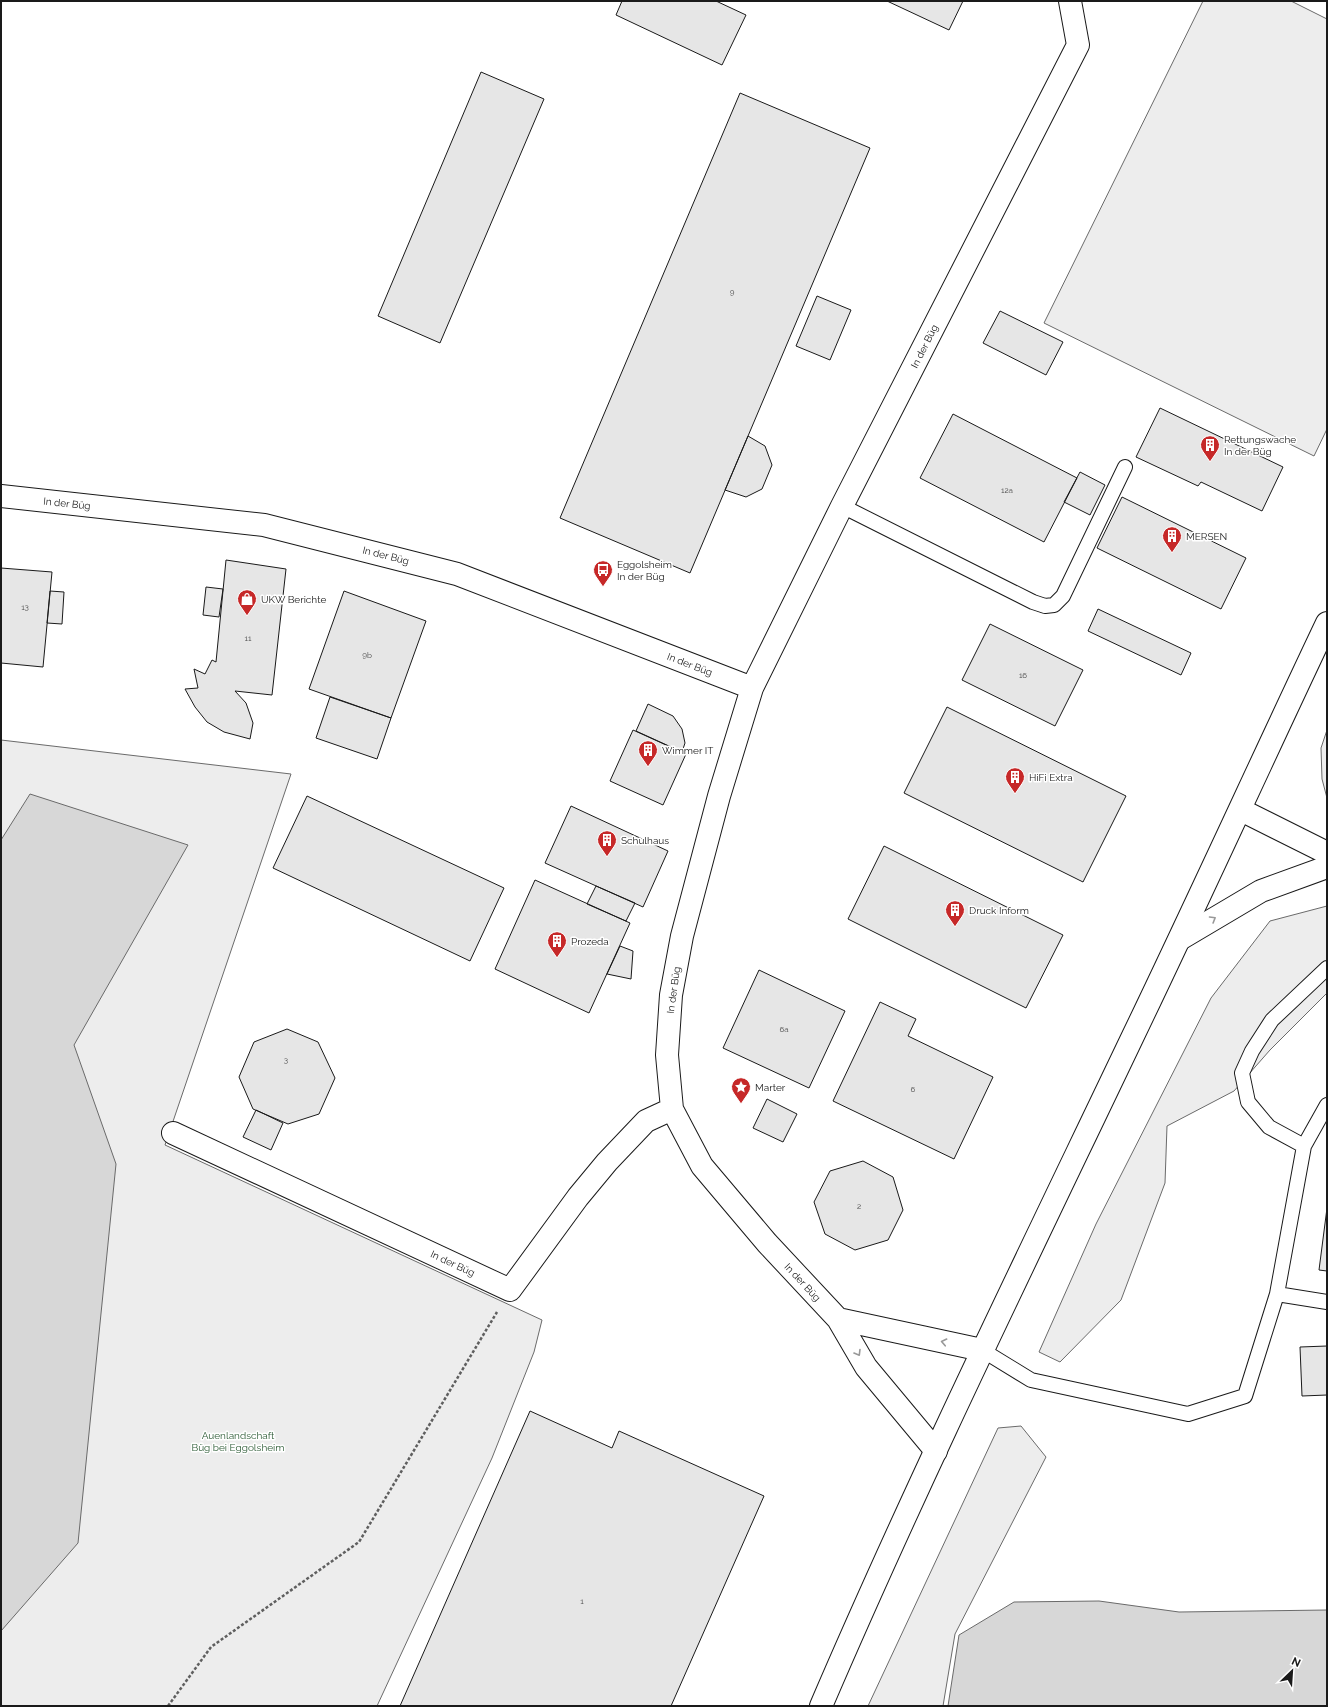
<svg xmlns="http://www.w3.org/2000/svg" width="1328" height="1707" font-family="Raleway,sans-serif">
  <rect width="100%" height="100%" fill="#fff"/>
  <!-- built -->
  <path fill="#ededed" stroke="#6a6a6a" d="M1203 1H1291L1327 19V429L1314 456 1044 323Z
    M1327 730V798L1322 779 1321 748Z
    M1 740 291 774 165 1145 542 1320 534 1352 492 1458 377 1706H1Z
    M1327 906V993L1270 1050 1234 1091 1167 1126 1165 1183 1121 1300 1060 1362 1039 1352 1096 1224 1211 998 1270 921Z
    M1021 1426 1046 1457 955 1634 943 1706H868L998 1428Z"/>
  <!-- water -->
  <path fill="#d7d7d7" stroke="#6a6a6a" d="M30 794 188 845 74 1045 116 1164 78 1543 1 1631V840Z
    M1099 1601 1179 1612 1327 1610V1706H948L959 1635 1014 1602Z"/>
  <!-- building -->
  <path fill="#e6e6e6" stroke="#1a1a1a" d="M622 1H716L746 15 722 65 616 15Z
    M887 1H963L949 30Z
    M481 72 544 99 440 343 378 316Z
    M740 93 870 148 690 573 560 518Z
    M817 296 851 310 830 360 796 346Z
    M1000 311 1063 342 1046 375 983 343Z
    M1160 408 1283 467 1262 511 1201 482 1198 486 1136 457Z
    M953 414 1077 478 1044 542 920 478Z
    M748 436 765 446 772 465 762 489 746 497 725 490Z
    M1080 472 1105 485 1090 515 1064 502Z
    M1122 497 1246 558 1221 609 1097 548Z
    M226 560 286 569 272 695 235 691 246 703 253 723 250 739 224 732 207 722 195 707 185 689 198 688 194 669 205 674 212 660 216 662Z
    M1 568 52 572 43 667 1 663Z
    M206 587 223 589 219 617 203 615Z
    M50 591 64 592 62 624 47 623Z
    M344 591 426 621 391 718 309 689Z
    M1098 609 1191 653 1181 675 1088 631Z
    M990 624 1083 670 1055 726 962 680Z
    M330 697 391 718 377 759 316 738Z
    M648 704 673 716 682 729 685 743 682 752 636 731Z
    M947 707 1126 796 1083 882 904 793Z
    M633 730 686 754 663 805 610 781Z
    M307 796 504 888 470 961 273 868Z
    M571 806 668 851 643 907 545 863Z
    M884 846 1063 935 1026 1008 848 919Z
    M535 880 630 923 589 1013 495 969Z
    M596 886 635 903 626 921 587 904Z
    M620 946 633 951 631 979 607 974Z
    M759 970 845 1011 809 1088 723 1048Z
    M880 1002 916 1019 908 1036 993 1077 954 1159 833 1101Z
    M287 1029 318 1042 335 1078 319 1114 288 1124 253 1109 239 1077 254 1042Z
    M767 1099 797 1114 783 1142 753 1128Z
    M256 1110 283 1123 271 1150 243 1137Z
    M863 1161 893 1177 903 1210 888 1240 855 1250 825 1234 814 1202 830 1171Z
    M1327 1208V1271L1319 1270Z
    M1327 1346V1395L1302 1396 1300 1347Z
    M530 1411 612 1448 619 1431 764 1496 671 1706H400Z"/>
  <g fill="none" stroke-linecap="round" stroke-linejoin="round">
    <defs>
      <path id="service" d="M842 506 1033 602 1045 606 1054 605 1063 596 1125 467
        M1304 1146 1269 1127 1248 1102 1242 1073 1252 1051 1272 1020 1327 968
        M1277 1294 1327 1302
        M982 1350 1031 1380 1188 1414 1245 1396 1277 1294 1304 1146 1327 1105"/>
      <path id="minor" d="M1 496 264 525 457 574 752 688
        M173 1133 510 1290 578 1197 607 1162 646 1121 672 1109
        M838 1319 982 1350
        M936 1451 866 1367 838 1319 767 1243 702 1166 672 1109 667 1055 671 995 682 936 719 796 752 688 842 506 1078 45 1070 1"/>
      <path id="tertiary" d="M1241 810 1327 853
        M1180 939 1261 891 1327 867"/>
      <path id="secondary" d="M821 1706C918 1480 1027 1258 1133 1036 1199 899 1262 760 1327 623"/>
    </defs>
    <!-- service casing -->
    <use href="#service" stroke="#1a1a1a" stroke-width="16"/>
    <!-- minor casing -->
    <use href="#minor" stroke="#1a1a1a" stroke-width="24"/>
    <!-- tertiary casing -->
    <use href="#tertiary" stroke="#1a1a1a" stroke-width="24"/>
    <!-- secondary casing -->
    <use href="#secondary" stroke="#1a1a1a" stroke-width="24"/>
    <!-- path -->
    <path stroke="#5f5f5f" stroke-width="2.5" stroke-dasharray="3 2" stroke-linecap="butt" d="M168 1706 211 1647 359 1542 497 1312"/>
    <!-- service -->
    <use href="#service" stroke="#fff" stroke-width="14"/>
    <!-- minor -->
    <use href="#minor" stroke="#fff" stroke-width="22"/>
    <!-- tertiary -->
    <use href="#tertiary" stroke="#fff" stroke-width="22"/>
    <!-- secondary -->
    <use href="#secondary" stroke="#fff" stroke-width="22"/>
  </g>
  <!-- one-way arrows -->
  <defs><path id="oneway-chevron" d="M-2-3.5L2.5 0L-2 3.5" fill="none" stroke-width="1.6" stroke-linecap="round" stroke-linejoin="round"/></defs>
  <g stroke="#989898">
    <use href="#oneway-chevron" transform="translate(1213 919) rotate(-31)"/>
    <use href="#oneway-chevron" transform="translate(944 1342) rotate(-168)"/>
    <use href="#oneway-chevron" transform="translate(858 1353) rotate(59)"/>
  </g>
  <!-- icons -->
  <defs>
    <symbol id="building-pin" viewBox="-11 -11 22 30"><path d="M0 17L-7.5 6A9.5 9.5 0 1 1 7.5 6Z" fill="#c62828" stroke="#fff"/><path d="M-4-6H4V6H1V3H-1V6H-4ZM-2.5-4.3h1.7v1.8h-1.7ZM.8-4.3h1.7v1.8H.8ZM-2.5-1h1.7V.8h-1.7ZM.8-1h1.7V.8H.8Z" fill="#fff"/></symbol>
    <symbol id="bus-pin" viewBox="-11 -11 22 30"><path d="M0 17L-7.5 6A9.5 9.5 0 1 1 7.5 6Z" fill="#c62828" stroke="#fff"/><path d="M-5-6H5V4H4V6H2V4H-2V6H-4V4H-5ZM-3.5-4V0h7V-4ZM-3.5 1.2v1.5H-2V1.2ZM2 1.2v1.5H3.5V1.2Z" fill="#fff"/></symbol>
    <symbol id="shop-pin" viewBox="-11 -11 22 30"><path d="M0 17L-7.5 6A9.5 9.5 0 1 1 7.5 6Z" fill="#c62828" stroke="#fff"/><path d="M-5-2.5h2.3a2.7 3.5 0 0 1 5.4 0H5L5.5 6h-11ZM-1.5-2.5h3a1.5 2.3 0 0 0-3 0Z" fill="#fff"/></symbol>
    <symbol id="sight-pin" viewBox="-11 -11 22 30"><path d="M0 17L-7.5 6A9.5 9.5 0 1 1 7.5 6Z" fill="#c62828" stroke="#fff"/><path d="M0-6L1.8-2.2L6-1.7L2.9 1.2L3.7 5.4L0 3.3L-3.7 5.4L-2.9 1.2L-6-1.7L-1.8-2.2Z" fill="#fff"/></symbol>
  </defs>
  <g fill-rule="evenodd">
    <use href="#building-pin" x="1199" y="434" width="22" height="30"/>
    <use href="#building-pin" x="1161" y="525" width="22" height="30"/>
    <use href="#bus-pin" x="592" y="559" width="22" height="30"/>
    <use href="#shop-pin" x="236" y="588" width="22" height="30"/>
    <use href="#building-pin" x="637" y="739" width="22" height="30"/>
    <use href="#building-pin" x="1004" y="766" width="22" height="30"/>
    <use href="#building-pin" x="596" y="829" width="22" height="30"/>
    <use href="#building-pin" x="944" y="899" width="22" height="30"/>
    <use href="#building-pin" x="546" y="930" width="22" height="30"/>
    <use href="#sight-pin" x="730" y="1076" width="22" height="30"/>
  </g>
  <g text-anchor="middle" stroke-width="3" stroke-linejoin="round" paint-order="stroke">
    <!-- number labels -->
    <g font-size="8" fill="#4d4d4d">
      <text x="732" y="295">9</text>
      <text x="1007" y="493">12a</text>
      <text x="25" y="610">13</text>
      <text x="248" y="641">11</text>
      <text x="367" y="658">9b</text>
      <text x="1023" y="678">16</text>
      <text x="784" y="1032">6a</text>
      <text x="286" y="1063">3</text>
      <text x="913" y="1092">6</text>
      <text x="859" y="1209">2</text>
      <text x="582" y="1604">1</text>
    </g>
    <!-- street labels -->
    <g font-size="10" fill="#1a1a1a" stroke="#fff">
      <text transform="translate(924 346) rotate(-63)" y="4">In der Büg</text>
      <text transform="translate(67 503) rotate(6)" y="4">In der Büg</text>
      <text transform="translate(386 555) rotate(14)" y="4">In der Büg</text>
      <text transform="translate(690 664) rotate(21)" y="4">In der Büg</text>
      <text transform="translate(673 990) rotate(-82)" y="4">In der Büg</text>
      <text transform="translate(453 1263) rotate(25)" y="4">In der Büg</text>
      <text transform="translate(803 1282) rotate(47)" y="4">In der Büg</text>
    </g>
    <!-- poi labels -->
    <g font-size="10" fill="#1a1a1a" stroke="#fff" text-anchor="start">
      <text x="1224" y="443">Rettungswache<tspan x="1224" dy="12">In der Büg</tspan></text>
      <text x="1186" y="540">MERSEN</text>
      <text x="617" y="568">Eggolsheim<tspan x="617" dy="12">In der Büg</tspan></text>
      <text x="261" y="603">UKW Berichte</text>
      <text x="662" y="754">Wimmer IT</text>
      <text x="1029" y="781">HiFi Extra</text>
      <text x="621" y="844">Schulhaus</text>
      <text x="969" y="914">Druck Inform</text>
      <text x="571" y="945">Prozeda</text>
      <text x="755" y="1091">Marter</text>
    </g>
    <!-- park labels -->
    <g font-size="10" fill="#2b5a34" stroke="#fff">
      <text x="238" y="1439">Auenlandschaft<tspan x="238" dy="12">Büg bei Eggolsheim</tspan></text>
    </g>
  </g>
  <!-- border -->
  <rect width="1328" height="1707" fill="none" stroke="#1a1a1a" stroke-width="4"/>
  <!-- north arrow -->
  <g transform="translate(1292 1671) rotate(25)" stroke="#ffffff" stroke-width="3" paint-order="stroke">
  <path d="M0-3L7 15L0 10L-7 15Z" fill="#1a1a1a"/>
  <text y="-6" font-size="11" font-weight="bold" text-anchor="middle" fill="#1a1a1a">N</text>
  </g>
</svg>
